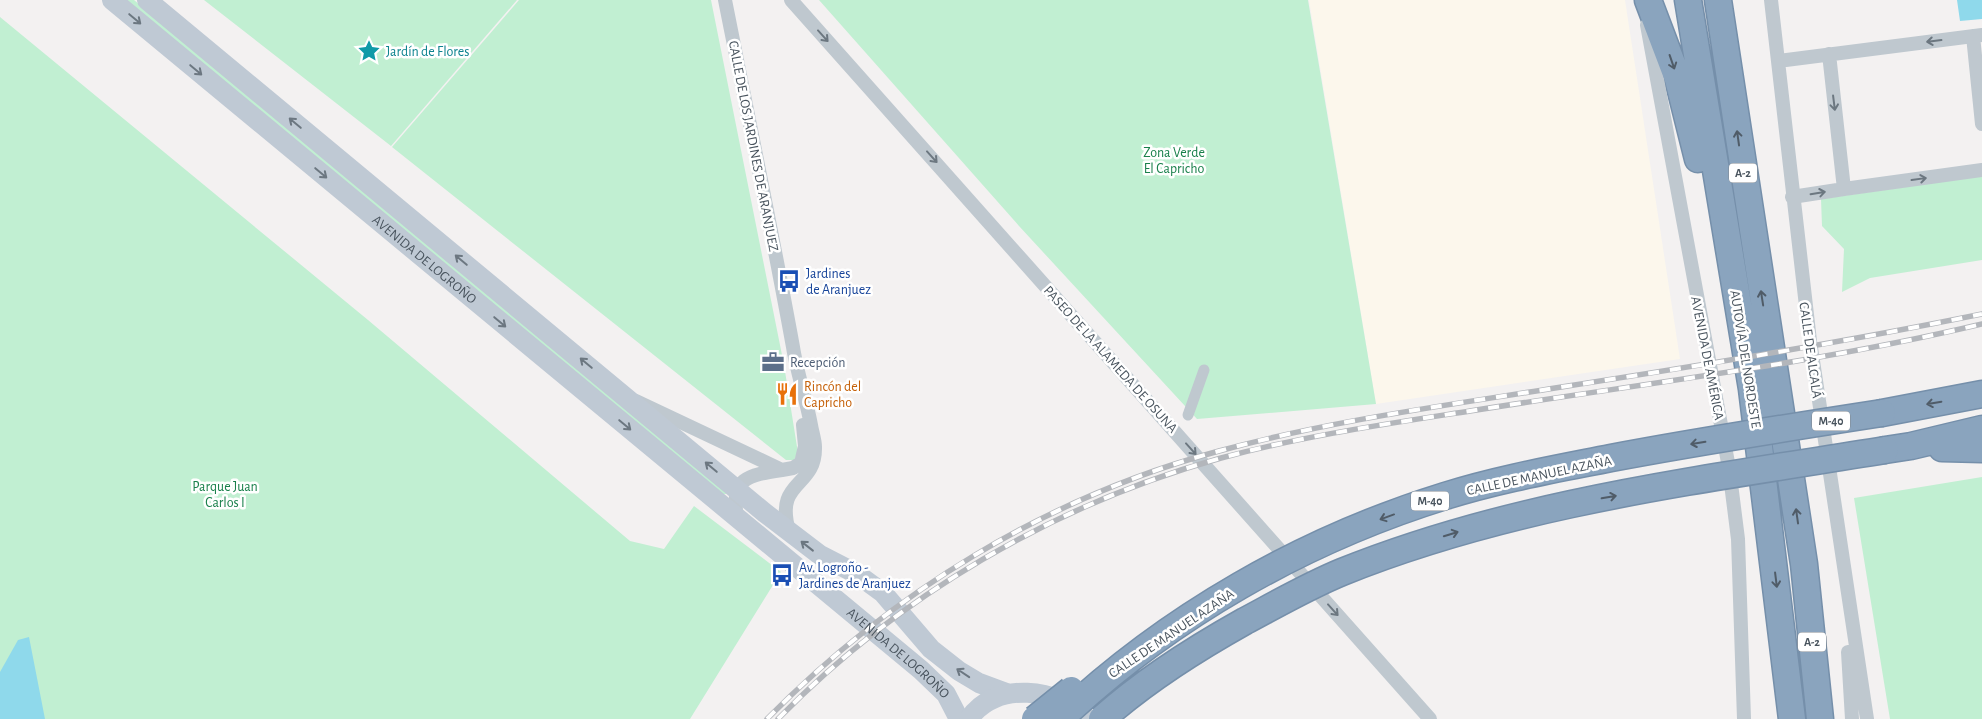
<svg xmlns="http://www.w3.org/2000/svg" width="1982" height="719" font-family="'Alegreya Sans',sans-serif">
  <rect width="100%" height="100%" fill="#f3f1f1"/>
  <!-- commercial -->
  <path fill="#fcf7ec" d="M1309 0H1625L1680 359 1376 404Z"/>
  <!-- green -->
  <path fill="#c1efd2" d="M124 0H134L726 491V494H723Z
    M204 0H517L391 146Z
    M519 0H711L784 365 798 453 794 460H786L392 147Z
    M819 0H1308L1376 404 1197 419 1019 226Z
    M0 17 368 320 630 541 664 549 694 506 781 572 690 719H0Z
    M1982 176V260L1870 278 1842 292 1844 249 1822 226 1821 199Z
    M1982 477V719H1890L1854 498Z"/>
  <!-- water -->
  <path fill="#8fd9eb" d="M1957 0H1982V19L1960 21Z
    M29 637 45 719H0V672L18 640Z"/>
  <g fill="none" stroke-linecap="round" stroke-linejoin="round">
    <defs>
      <path id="motorway" d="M1648 0 1678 79 1698 159
        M1688 0 1752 389 1792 719
        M1718 0 1804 564 1820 719
        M1882 413 1982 394
        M1942 448 1982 449
        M1885 450 1911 446 1982 429"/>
    </defs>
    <!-- motorway casing -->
    <use href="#motorway" stroke="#758faa" stroke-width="29"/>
    <!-- pedestrian -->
    <path stroke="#bfc8cf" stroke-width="11" d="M1188 415 1204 370"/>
    <!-- minor -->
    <path stroke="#bfc8cf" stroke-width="14" d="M725 0C748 116 772 231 793 347 797 373 806 398 811 425 812 432 815 440 815 447 816 489 774 479 789 531
      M791 0 1430 719
      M1771 0 1810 341 1867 719
      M1647 25 1729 468 1738 539 1744 719
      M1973 36 1982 124
      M1829 54 1844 189 1982 170
      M1778 61 1982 35
      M1792 197 1844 189
      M636 401 782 470 793 468 801 463 805 446 803 425
      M737 517C730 478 748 475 782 470
      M1848 652 1852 719"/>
    <!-- secondary -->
    <g stroke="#bfc9d4" stroke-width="20">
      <path id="s1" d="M112 0 921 670 946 694 959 719"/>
      <path d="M147 0 765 513 820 555 857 574 883 593 931 649 959 671 979 683 1006 693"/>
      <path d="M969 719C995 680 1059 688 1088 719"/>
    </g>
    <!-- motorway -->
    <use href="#motorway" stroke="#8aa4be" stroke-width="26"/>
    <defs>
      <path id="rail" d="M767 719C891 593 1047 497 1219 451 1329 421 1442 406 1555 388 1698 366 1840 343 1982 314
        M778 719C898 596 1055 504 1221 458 1302 436 1386 424 1470 411 1640 384 1814 364 1982 324"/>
    </defs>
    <!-- rail casing -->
    <use href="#rail" stroke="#b3b6bb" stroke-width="5.5"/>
    <!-- rail -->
    <use href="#rail" stroke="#fff" stroke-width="4" stroke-dasharray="11" stroke-linecap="butt"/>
    <defs>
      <path id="motorway-bridge" d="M1035 719 1071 690
        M1060 719C1168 617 1303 540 1445 496 1499 479 1556 469 1611 458 1701 441 1791 427 1882 413
        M1102 719C1145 680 1195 649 1245 621 1277 604 1308 586 1342 572 1516 502 1702 480 1885 450"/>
    </defs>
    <!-- motorway-bridge casing -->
    <use href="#motorway-bridge" stroke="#758faa" stroke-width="29" stroke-linecap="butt"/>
    <!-- motorway-bridge -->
    <use href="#motorway-bridge" stroke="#8aa4be" stroke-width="26"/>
  </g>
  <!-- one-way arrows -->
  <defs><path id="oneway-shaft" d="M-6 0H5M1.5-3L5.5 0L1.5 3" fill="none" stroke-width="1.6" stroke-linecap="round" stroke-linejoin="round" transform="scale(1.25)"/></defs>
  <g stroke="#6c7781">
    <use href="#oneway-shaft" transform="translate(135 19) rotate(40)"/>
    <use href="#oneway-shaft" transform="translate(196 70) rotate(40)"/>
    <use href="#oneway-shaft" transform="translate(295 123) rotate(-140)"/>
    <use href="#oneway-shaft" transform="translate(321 173) rotate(40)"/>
    <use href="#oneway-shaft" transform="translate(461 260) rotate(-140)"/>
    <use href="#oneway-shaft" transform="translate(500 322) rotate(40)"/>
    <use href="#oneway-shaft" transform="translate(586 363) rotate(-140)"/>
    <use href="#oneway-shaft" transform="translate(625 425) rotate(40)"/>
    <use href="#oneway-shaft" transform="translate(711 467) rotate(-140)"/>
    <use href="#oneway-shaft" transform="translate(807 546) rotate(-142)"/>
    <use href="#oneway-shaft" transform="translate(963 673) rotate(-146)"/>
  </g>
  <g stroke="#6c7780">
    <use href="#oneway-shaft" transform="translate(823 36) rotate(48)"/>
    <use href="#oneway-shaft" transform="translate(1934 41) rotate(173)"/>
    <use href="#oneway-shaft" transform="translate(1834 103) rotate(83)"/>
    <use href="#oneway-shaft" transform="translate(932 157) rotate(48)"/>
    <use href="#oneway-shaft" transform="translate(1919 179) rotate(-8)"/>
    <use href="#oneway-shaft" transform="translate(1818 193) rotate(-9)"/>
    <use href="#oneway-shaft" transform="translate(1191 449) rotate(48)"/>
    <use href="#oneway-shaft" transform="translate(1333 610) rotate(48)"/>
  </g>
  <g stroke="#505c68">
    <use href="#oneway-shaft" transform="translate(1672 62) rotate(71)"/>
    <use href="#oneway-shaft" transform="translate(1738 138) rotate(-98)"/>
    <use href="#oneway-shaft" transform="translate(1762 298) rotate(-99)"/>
    <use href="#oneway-shaft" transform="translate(1934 403) rotate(170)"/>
    <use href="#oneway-shaft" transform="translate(1698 443) rotate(171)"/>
    <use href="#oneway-shaft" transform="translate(1609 497) rotate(-10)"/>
    <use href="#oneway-shaft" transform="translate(1797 516) rotate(-98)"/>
    <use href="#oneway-shaft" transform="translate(1387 517) rotate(160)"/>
    <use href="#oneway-shaft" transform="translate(1451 534) rotate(-17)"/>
    <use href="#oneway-shaft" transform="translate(1776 580) rotate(83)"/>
  </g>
  <!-- icons -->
  <defs>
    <symbol id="sight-bare" viewBox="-9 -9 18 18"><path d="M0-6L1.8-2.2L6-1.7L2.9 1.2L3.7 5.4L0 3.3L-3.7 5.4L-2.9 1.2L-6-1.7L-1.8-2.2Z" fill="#0f9aa8" stroke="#fff" stroke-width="2.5" paint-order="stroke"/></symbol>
    <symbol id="bus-bare" viewBox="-9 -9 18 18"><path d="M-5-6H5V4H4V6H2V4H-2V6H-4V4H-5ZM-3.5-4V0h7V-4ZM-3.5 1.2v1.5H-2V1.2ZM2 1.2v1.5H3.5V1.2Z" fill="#1a4fb4" stroke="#fff" stroke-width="2.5" paint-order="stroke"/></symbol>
    <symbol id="office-bare" viewBox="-9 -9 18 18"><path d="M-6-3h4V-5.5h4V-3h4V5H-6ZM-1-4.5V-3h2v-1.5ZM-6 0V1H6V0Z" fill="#5c6f8a" stroke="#fff" stroke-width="2.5" paint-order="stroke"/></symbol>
    <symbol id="restaurant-bare" viewBox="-9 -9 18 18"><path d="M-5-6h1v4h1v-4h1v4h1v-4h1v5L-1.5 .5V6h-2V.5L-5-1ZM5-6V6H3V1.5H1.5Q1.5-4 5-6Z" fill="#e8710a" stroke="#fff" stroke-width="2.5" paint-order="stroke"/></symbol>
  </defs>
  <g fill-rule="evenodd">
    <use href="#sight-bare" x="353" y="35" width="32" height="32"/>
    <use href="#bus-bare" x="773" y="265" width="32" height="32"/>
    <use href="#office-bare" x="757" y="346" width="32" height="32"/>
    <use href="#restaurant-bare" x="771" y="378" width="32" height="32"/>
    <use href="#bus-bare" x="766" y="559" width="32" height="32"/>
  </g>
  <g text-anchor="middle" stroke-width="5" stroke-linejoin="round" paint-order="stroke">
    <!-- shield labels -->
    <g fill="#fff" stroke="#80878e" stroke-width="1">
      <rect x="1729" y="163.5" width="28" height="19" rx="4"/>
      <rect x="1812" y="411.5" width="38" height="19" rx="4"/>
      <rect x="1411" y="491.5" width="38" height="19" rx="4"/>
      <rect x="1798" y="632.5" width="28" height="19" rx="4"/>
    </g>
    <g font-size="12" font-weight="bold" fill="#49545e">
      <text x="1743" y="177">A-2</text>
      <text x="1831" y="425">M-40</text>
      <text x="1430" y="505">M-40</text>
      <text x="1812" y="646">A-2</text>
    </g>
    <!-- culture labels -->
    <g font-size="14" fill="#0d838f" stroke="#fff" text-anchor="start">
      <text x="386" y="56">Jardín de Flores</text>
    </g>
    <!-- street labels -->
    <g font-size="14" fill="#49545e" stroke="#fff">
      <text transform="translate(754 146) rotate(79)" y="5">CALLE DE LOS JARDINES DE ARANJUEZ</text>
      <text dy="5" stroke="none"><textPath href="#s1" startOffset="406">AVENIDA DE LOGROÑO</textPath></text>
      <text transform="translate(1811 350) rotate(82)" y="5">CALLE DE ALCALÁ</text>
      <text transform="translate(1708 358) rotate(79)" y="5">AVENIDA DE AMÉRICA</text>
      <text transform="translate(1111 359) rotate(48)" y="5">PASEO DE LA ALAMEDA DE OSUNA</text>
      <text transform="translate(1746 359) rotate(81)" y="5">AUTOVÍA DEL NORDESTE</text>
      <text transform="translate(1539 475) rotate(-12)" y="5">CALLE DE MANUEL AZAÑA</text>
      <text transform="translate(1171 633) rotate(-34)" y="5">CALLE DE MANUEL AZAÑA</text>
      <text dy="5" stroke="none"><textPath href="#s1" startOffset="1022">AVENIDA DE LOGROÑO</textPath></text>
    </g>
    <!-- park labels -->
    <g font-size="14" fill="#19804b" stroke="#fff">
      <text x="1174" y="157">Zona Verde<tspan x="1174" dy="16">El Capricho</tspan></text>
      <text x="225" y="491">Parque Juan<tspan x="225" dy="16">Carlos I</tspan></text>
    </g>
    <!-- transit labels -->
    <g font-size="14" fill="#164399" stroke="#fff" text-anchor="start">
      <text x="806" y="278">Jardines<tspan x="806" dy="16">de Aranjuez</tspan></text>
      <text x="799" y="572">Av. Logroño -<tspan x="799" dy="16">Jardines de Aranjuez</tspan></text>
    </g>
    <!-- service labels -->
    <g font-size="14" fill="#4e5e75" stroke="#fff" text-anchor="start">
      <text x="790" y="367">Recepción</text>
    </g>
    <!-- food labels -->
    <g font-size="14" fill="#c56008" stroke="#fff" text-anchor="start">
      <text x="804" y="391">Rincón del<tspan x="804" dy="16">Capricho</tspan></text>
    </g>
  </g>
</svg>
